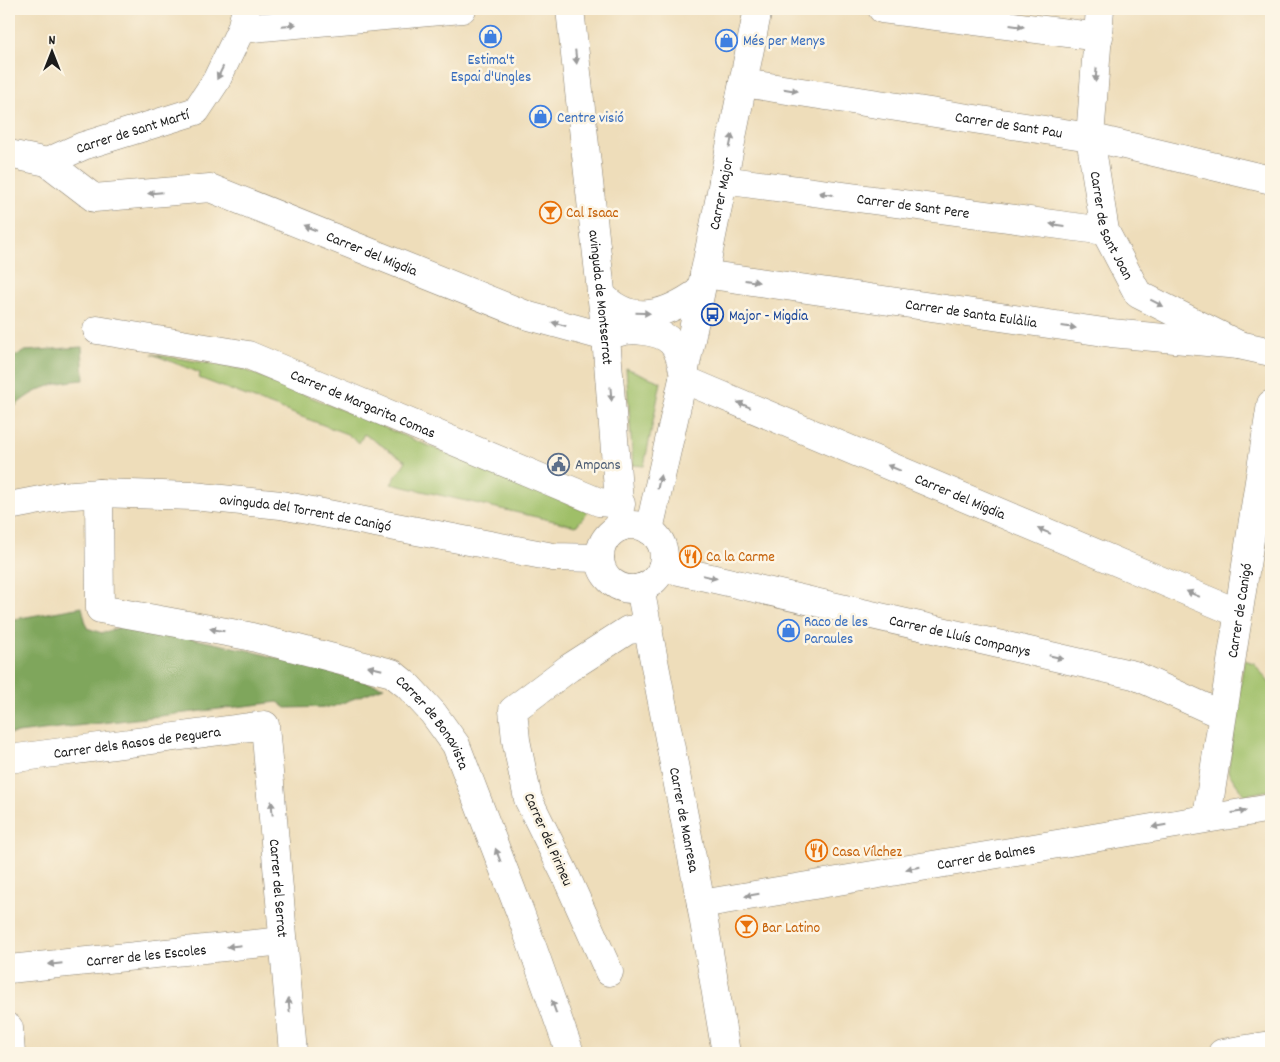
<svg xmlns="http://www.w3.org/2000/svg" width="1280" height="1062" font-family="Dekko,sans-serif">
  <rect width="100%" height="100%" fill="#fcf5e5"/>
  <filter id="ink" filterUnits="userSpaceOnUse"><feTurbulence type="fractalNoise" baseFrequency=".02" numOctaves="2"/><feDisplacementMap in="SourceGraphic" scale="10" xChannelSelector="R" yChannelSelector="G"/><feConvolveMatrix kernelMatrix="1 2 1 2 8 2 1 2 1" color-interpolation-filters="sRGB"/></filter>
  <filter id="wash" filterUnits="userSpaceOnUse"><feTurbulence type="fractalNoise" baseFrequency=".0096" numOctaves="4" result="noise"/><feDisplacementMap in="SourceGraphic" scale="20" xChannelSelector="R" yChannelSelector="G"/><feGaussianBlur stdDeviation="1.12" result="paint"/><feColorMatrix in="noise" values="0 0 0 0 0 0 0 0 0 0 0 0 0 0 0 0 0 1.4 0 .05"/><feComposite in="paint" operator="in"/></filter>
  <g filter="url(#wash)">
    <rect width="100%" height="100%" fill="#eeddba"/>
    <!-- green -->
    <path fill="#9fbf68" stroke="#5e6e42" d="M152 354 243 369 588 512 576 526 391 484 406 461 364 434 359 443 347 434 199 378 200 373Z
      M626 368 661 382 644 466 633 465Z
      M1244 660 1254 663 1271 685V790L1244 795 1228 772Z"/>
    <!-- forest -->
    <path fill="#7fa65c" stroke="#4e613c" d="M82 347 84 380C54 382 31 389 9 412V359L25 351Z
      M82 607 87 628 102 633 127 625 247 650 384 687 332 707 286 708 278 702 9 734V620Z"/>
  </g>
  <g filter="url(#ink)">
    <g fill="none" stroke-linecap="round" stroke-linejoin="round">
      <defs>
        <g id="minor">
          <path id="s1" d="M570 9 606 337 621 527"/>
          <path d="M882 9 1099 37"/>
          <path id="s2" d="M1100 9 1090 137 1105 231 1138 294 1239 345 1271 352"/>
          <path d="M241 29 462 9"/>
          <path id="s3" d="M743 83 1090 137 1271 180"/>
          <path id="s4" d="M9 154 47 162 94 198 210 188 529 316 606 337C620 331 629 329 644 331 671 335 678 344 683 371"/>
          <path id="s5" d="M47 162 83 146 196 111 216 81 241 29 246 9"/>
          <path id="s6" d="M723 180 1105 231"/>
          <path id="s7" d="M704 274 1111 333 1239 345"/>
          <path d="M601 294C631 328 668 314 700 291"/>
          <path id="s8" d="M97 330 248 355 599 502 621 504"/>
          <path id="s9" d="M683 379 1238 613"/>
          <path id="s10" d="M99 493 100 609 248 636 392 673 408 686 433 713 456 745 520 912 570 1053"/>
          <path id="s11" d="M9 506 61 496 99 493 193 496 281 505 553 557 600 558"/>
          <circle cx="632" cy="557" r="32"/>
          <path id="s12" d="M649 530 683 379 758 9"/>
          <path id="s13" d="M662 567 1134 675 1222 715"/>
          <path id="s14" d="M640 588 701 904 726 1053"/>
          <path id="s15" d="M9 759 265 725 293 1053"/>
          <path id="s16" d="M1207 817 1271 404"/>
          <path id="s17" d="M701 904 1271 808"/>
          <path id="s18" d="M9 969 283 941"/>
          <path d="M609 972 565 874 528 799 516 740 513 710 569 668 628 630 649 628"/>
          <path d="M9 1028 11 1053"/>
          <path d="M1222 1053 1271 1045"/>
        </g>
      </defs>
      <!-- minor casing -->
      <use href="#minor" stroke="#857c6b" stroke-width="29"/>
      <!-- minor -->
      <use href="#minor" stroke="#fff" stroke-width="28"/>
    </g>
    <!-- one-way arrows -->
    <defs><path id="oneway-solid" d="M-6-.8H1V-3.2L6.5 0L1 3.2V.8H-6Z" transform="scale(1.25)"/></defs>
    <g fill="#999">
      <use href="#oneway-solid" transform="translate(289 25) rotate(-5)"/>
      <use href="#oneway-solid" transform="translate(1017 26) rotate(7)"/>
      <use href="#oneway-solid" transform="translate(576 57) rotate(84)"/>
      <use href="#oneway-solid" transform="translate(220 73) rotate(116)"/>
      <use href="#oneway-solid" transform="translate(1096 75) rotate(95)"/>
      <use href="#oneway-solid" transform="translate(791 90) rotate(9)"/>
      <use href="#oneway-solid" transform="translate(731 141) rotate(-78)"/>
      <use href="#oneway-solid" transform="translate(155 193) rotate(175)"/>
      <use href="#oneway-solid" transform="translate(826 194) rotate(-172)"/>
      <use href="#oneway-solid" transform="translate(1057 225) rotate(-172)"/>
      <use href="#oneway-solid" transform="translate(310 228) rotate(-158)"/>
      <use href="#oneway-solid" transform="translate(752 281) rotate(8)"/>
      <use href="#oneway-solid" transform="translate(1157 303) rotate(27)"/>
      <use href="#oneway-solid" transform="translate(643 313) rotate(1)"/>
      <use href="#oneway-solid" transform="translate(559 324) rotate(-165)"/>
      <use href="#oneway-solid" transform="translate(1069 327) rotate(8)"/>
      <use href="#oneway-solid" transform="translate(611 394) rotate(85)"/>
      <use href="#oneway-solid" transform="translate(744 405) rotate(-157)"/>
      <use href="#oneway-solid" transform="translate(894 468) rotate(-157)"/>
      <use href="#oneway-solid" transform="translate(659 482) rotate(-78)"/>
      <use href="#oneway-solid" transform="translate(1044 531) rotate(-157)"/>
      <use href="#oneway-solid" transform="translate(710 577) rotate(13)"/>
      <use href="#oneway-solid" transform="translate(1193 594) rotate(-157)"/>
      <use href="#oneway-solid" transform="translate(217 630) rotate(-170)"/>
      <use href="#oneway-solid" transform="translate(1056 657) rotate(13)"/>
      <use href="#oneway-solid" transform="translate(375 668) rotate(-166)"/>
      <use href="#oneway-solid" transform="translate(272 808) rotate(-95)"/>
      <use href="#oneway-solid" transform="translate(1239 812) rotate(-8)"/>
      <use href="#oneway-solid" transform="translate(1159 826) rotate(170)"/>
      <use href="#oneway-solid" transform="translate(498 855) rotate(-111)"/>
      <use href="#oneway-solid" transform="translate(913 868) rotate(170)"/>
      <use href="#oneway-solid" transform="translate(752 895) rotate(170)"/>
      <use href="#oneway-solid" transform="translate(234 946) rotate(174)"/>
      <use href="#oneway-solid" transform="translate(55 964) rotate(174)"/>
      <use href="#oneway-solid" transform="translate(289 1005) rotate(-95)"/>
      <use href="#oneway-solid" transform="translate(554 1007) rotate(-109)"/>
    </g>
  </g>
  <!-- icons -->
  <defs>
    <symbol id="shop-ring" viewBox="-11 -11 22 22"><circle r="9.5" fill="#fcf5e5" stroke="#3f7fe0" stroke-width="1.5"/><path d="M-5-2.5h2.3a2.7 3.5 0 0 1 5.4 0H5L5.5 6h-11ZM-1.5-2.5h3a1.5 2.3 0 0 0-3 0Z" fill="#3f7fe0"/></symbol>
    <symbol id="bar-ring" viewBox="-11 -11 22 22"><circle r="9.5" fill="#fcf5e5" stroke="#e8710a" stroke-width="1.5"/><path d="M-6-5H6L.8 .8V4.5H3.5V6h-7V4.5H-.8V.8Z" fill="#e8710a"/></symbol>
    <symbol id="bus-ring" viewBox="-11 -11 22 22"><circle r="9.5" fill="#fcf5e5" stroke="#1a4fb4" stroke-width="1.5"/><path d="M-5-6H5V4H4V6H2V4H-2V6H-4V4H-5ZM-3.5-4V0h7V-4ZM-3.5 1.2v1.5H-2V1.2ZM2 1.2v1.5H3.5V1.2Z" fill="#1a4fb4"/></symbol>
    <symbol id="civic-ring" viewBox="-11 -11 22 22"><circle r="9.5" fill="#fcf5e5" stroke="#5c6f8a" stroke-width="1.5"/><path d="M-.6-6.5H3V-4.5H.6V-3L4-1V1h2V6H-6V1h2V-1L-.6-3ZM-1.2 2.5V6h2.4V2.5Z" fill="#5c6f8a"/></symbol>
    <symbol id="restaurant-ring" viewBox="-11 -11 22 22"><circle r="9.5" fill="#fcf5e5" stroke="#e8710a" stroke-width="1.5"/><path d="M-5-6h1v4h1v-4h1v4h1v-4h1v5L-1.5 .5V6h-2V.5L-5-1ZM5-6V6H3V1.5H1.5Q1.5-4 5-6Z" fill="#e8710a"/></symbol>
  </defs>
  <g fill-rule="evenodd">
    <use href="#shop-ring" x="478" y="24" width="25" height="25"/>
    <use href="#shop-ring" x="714" y="28" width="25" height="25"/>
    <use href="#shop-ring" x="528" y="104" width="25" height="25"/>
    <use href="#bar-ring" x="538" y="200" width="25" height="25"/>
    <use href="#bus-ring" x="700" y="302" width="25" height="25"/>
    <use href="#civic-ring" x="546" y="452" width="25" height="25"/>
    <use href="#restaurant-ring" x="678" y="544" width="25" height="25"/>
    <use href="#shop-ring" x="776" y="618" width="25" height="25"/>
    <use href="#restaurant-ring" x="804" y="838" width="25" height="25"/>
    <use href="#bar-ring" x="734" y="914" width="25" height="25"/>
  </g>
  <g text-anchor="middle" stroke-width="5" stroke-linejoin="round" paint-order="stroke">
    <!-- shop labels -->
    <g font-size="15" fill="#366cbe" stroke="#fcf5e5" text-anchor="start">
      <text x="743" y="45">Més per Menys</text>
      <text x="491" y="64" text-anchor="middle">Estima't<tspan x="491" dy="17">Espai d'Ungles</tspan></text>
      <text x="557" y="122">Centre visió</text>
      <text x="804" y="626">Raco de les<tspan x="804" dy="17">Paraules</tspan></text>
    </g>
    <!-- street labels -->
    <g font-size="15" fill="#1c1c1c" stroke="#fcf5e5">
      <text dy="5" stroke="none"><textPath href="#s3" startOffset="269">Carrer de Sant Pau</textPath></text>
      <text dy="5" stroke="none"><textPath href="#s5" startOffset="91">Carrer de Sant Martí</textPath></text>
      <text dy="5" stroke="none"><textPath href="#s12" startOffset="344">Carrer Major</textPath></text>
      <text dy="5" stroke="none"><textPath href="#s6" startOffset="192">Carrer de Sant Pere</textPath></text>
      <text dy="5" stroke="none"><textPath href="#s2" startOffset="220">Carrer de Sant Joan</textPath></text>
      <text dy="5" stroke="none"><textPath href="#s4" startOffset="389">Carrer del Migdia</textPath></text>
      <text dy="5" stroke="none"><textPath href="#s1" startOffset="290">avinguda de Montserrat</textPath></text>
      <text dy="5" stroke="none"><textPath href="#s7" startOffset="270">Carrer de Santa Eulàlia</textPath></text>
      <text dy="5" stroke="none"><textPath href="#s8" startOffset="278">Carrer de Margarita Comas</textPath></text>
      <text dy="5" stroke="none"><textPath href="#s9" startOffset="301">Carrer del Migdia</textPath></text>
      <text dy="5" stroke="none"><textPath href="#s11" startOffset="299">avinguda del Torrent de Canigó</textPath></text>
      <text dy="5" stroke="none"><textPath href="#s16" startOffset="209">Carrer de Canigó</textPath></text>
      <text dy="5" stroke="none"><textPath href="#s13" startOffset="306">Carrer de Lluís Companys</textPath></text>
      <text dy="5" stroke="none"><textPath href="#s10" startOffset="480">Carrer de Bonavista</textPath></text>
      <text dy="5" stroke="none"><textPath href="#s15" startOffset="129">Carrer dels Rasos de Peguera</textPath></text>
      <text dy="5" stroke="none"><textPath href="#s14" startOffset="236">Carrer de Manresa</textPath></text>
      <text transform="translate(549 839) rotate(66)" y="5">Carrer del Pirineu</text>
      <text dy="5" stroke="none"><textPath href="#s17" startOffset="289">Carrer de Balmes</textPath></text>
      <text dy="5" stroke="none"><textPath href="#s15" startOffset="422">Carrer del Serrat</textPath></text>
      <text dy="5" stroke="none"><textPath href="#s18" startOffset="138">Carrer de les Escoles</textPath></text>
    </g>
    <!-- food labels -->
    <g font-size="15" fill="#c56008" stroke="#fcf5e5" text-anchor="start">
      <text x="566" y="217">Cal Isaac</text>
      <text x="706" y="561">Ca la Carme</text>
      <text x="832" y="856">Casa Vílchez</text>
      <text x="762" y="932">Bar Latino</text>
    </g>
    <!-- transit labels -->
    <g font-size="15" fill="#164399" stroke="#fcf5e5" text-anchor="start">
      <text x="729" y="320">Major - Migdia</text>
    </g>
    <!-- service labels -->
    <g font-size="15" fill="#4e5e75" stroke="#fcf5e5" text-anchor="start">
      <text x="575" y="469">Ampans</text>
    </g>
  </g>
  <!-- margin -->
  <rect width="1280" height="1062" fill="none" stroke="#fcf5e5" stroke-width="30"/>
  <!-- north arrow -->
  <g transform="translate(52 52)" stroke="#fcf5e5" stroke-width="4" paint-order="stroke">
  <path d="M0-4L9 19L0 12L-9 19Z" fill="#1c1c1c"/>
  <text y="-8" font-size="14" font-weight="bold" text-anchor="middle" fill="#1c1c1c">N</text>
  </g>
</svg>
